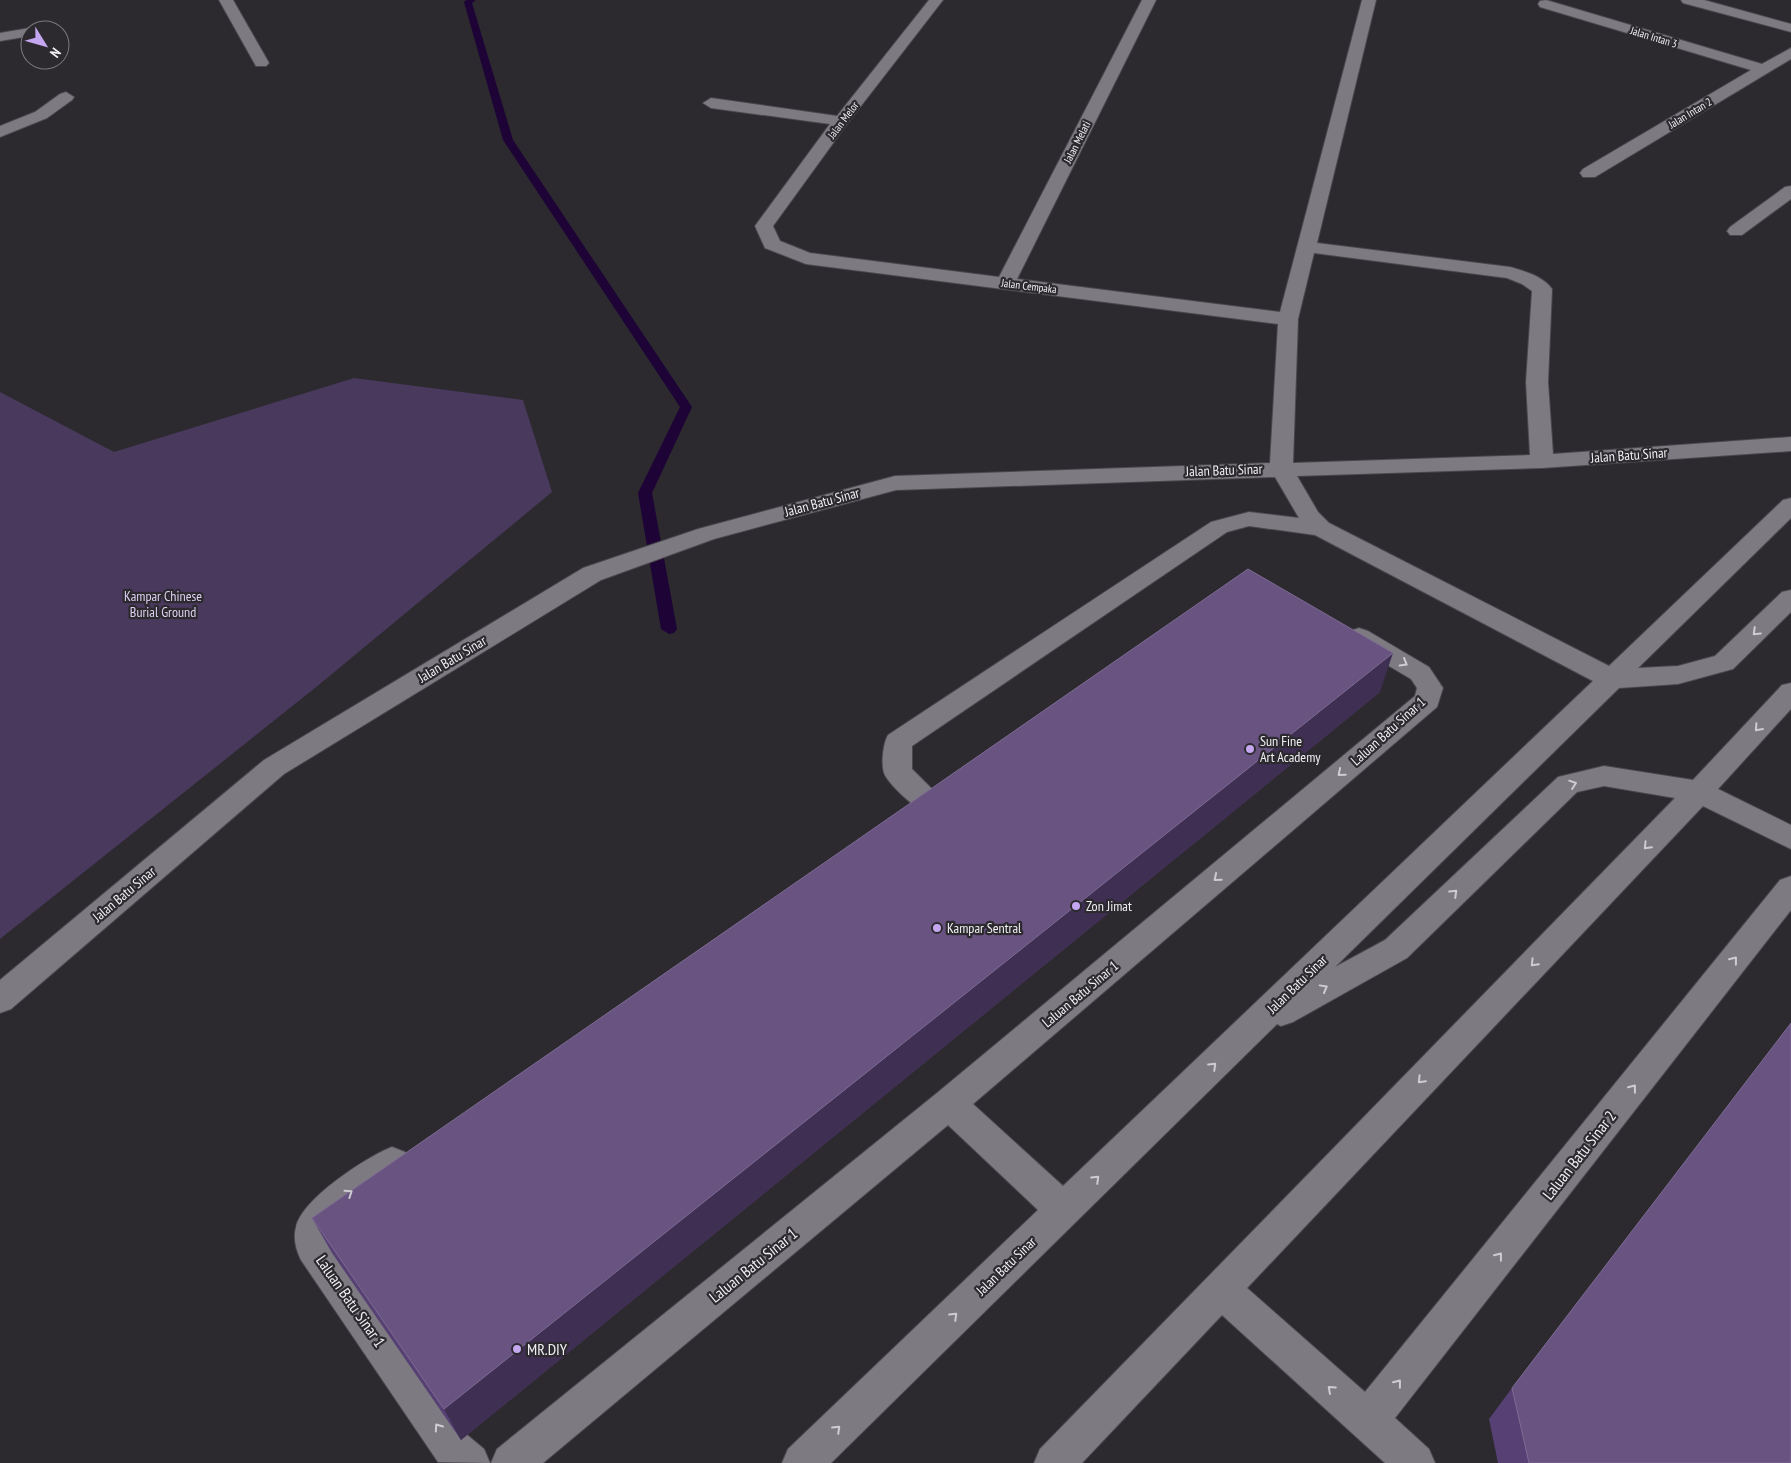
<svg xmlns="http://www.w3.org/2000/svg" width="1791" height="1463" font-family="'PT Sans Narrow',sans-serif">
  <rect width="100%" height="100%" fill="#2c2a2f"/>
  <!-- green -->
  <path fill="#48395d" d="M354 378 523 400 552 492 315 688 0 939V392L114 452Z"/>
  <g fill="none" stroke-linecap="round" stroke-linejoin="round">
    <!-- stream -->
    <path fill="#1e0336" fill-rule="evenodd" d="M466 0H476L472 3 513 140 692 407 652 493 677 629 674 633 669 634 661 629 638 493 680 407 503 140 464 2Z"/>
    <defs>
      <path id="minor" d="M219 0H233L269 63 266 66H256Z
        M929 0H943L847 124 773 226 780 241 810 253 999 277 1142 0H1156L1017 279 1280 312 1362 0H1376L1317 243 1510 267C1524 271 1543 276 1552 289L1548 382 1553 454 1791 437V451L1542 468 1297 476 1318 512 1329 523 1609 666 1783 500 1791 498V518L1638 668 1678 666 1715 656 1782 592 1791 590V612L1733 669 1678 684 1619 688 1335 967 1385 940 1558 777 1604 766 1693 780 1782 685 1791 683V709L1718 789 1791 825V849L1703 806 1247 1288 1365 1392 1780 880 1791 876V910L1395 1418 1429 1449 1435 1463H1385L1222 1315 1082 1463H1034L1040 1449 1675 798 1604 786 1577 792 1407 958 1293 1022 1281 1026 1277 1024 831 1463H782L788 1449 1038 1210 948 1125 543 1463H491L497 1449 937 1093 1415 696 1417 688 1411 679 1350 643 1346 637 1350 631 1359 628 1368 631 1429 667 1443 688 1437 707 973 1104 1063 1186 1593 681 1315 535 1249 526 1227 532 912 746V769L934 791 938 799 934 807C931 808 926 810 923 809 913 808 887 782 884 773 881 763 883 744 888 735L1211 522 1249 512 1299 518 1275 477 896 490 714 539 601 580 284 774 11 1009 0 1013V980L264 760 583 568 698 529 895 476 1270 463 1278 324 806 264 765 248 755 226 830 124 711 108 703 103 711 98 837 116ZM1314 253 1507 278 1522 284 1532 291 1526 382 1530 455 1293 463 1298 319Z
        M1546 0 1762 64 1791 48V59L1595 177H1583L1580 173 1583 169 1751 70 1540 7 1538 4 1540 1Z
        M1681 0H1704L1791 24V32L1683 3Z
        M30 28 36 30H30V36L0 41V33Z
        M66 92 74 97 72 100 47 118 0 137V126L35 112 60 94Z
        M1791 186V199L1742 235H1730L1727 231 1730 227 1785 187Z
        M392 1147 405 1152 410 1163 405 1174 352 1211 332 1233V1243L466 1434 484 1449 490 1463 438 1462 301 1260C296 1250 293 1238 296 1227 302 1199 366 1157 392 1147Z"/>
    </defs>
    <!-- minor casing -->
    <use href="#minor" stroke="#49484c" stroke-width="2"/>
    <!-- minor -->
    <use href="#minor" fill="#7d7b81" fill-rule="evenodd"/>
  </g>
  <!-- wall -->
  <path fill="#574074" d="M1380 692 461 1440 332 1253 312 1218Z
    M1512 1388 1791 1463H1498L1489 1419Z"/>
  <!-- shaded-wall -->
  <path fill="#3f2f52" d="M1393 653 1380 692 461 1440 444 1409Z"/>
  <!-- building -->
  <path fill="#685381" stroke="#7d6b93" d="M1248 569 1393 653 444 1409 312 1218Z
    M1791 1023V1463H1529L1512 1388Z"/>
  <!-- one-way arrows -->
  <defs><path id="oneway-chevron" d="M-2-3.5L2.5 0L-2 3.5" fill="none" stroke-width="1.6" stroke-linecap="round" stroke-linejoin="round" transform="scale(1.25)"/></defs>
  <g stroke="#ceccd0">
    <use href="#oneway-chevron" transform="translate(1756 632) rotate(136)"/>
    <use href="#oneway-chevron" transform="translate(1404 663) rotate(30)"/>
    <use href="#oneway-chevron" transform="translate(1758 728) rotate(132)"/>
    <use href="#oneway-chevron" transform="translate(1341 773) rotate(140)"/>
    <use href="#oneway-chevron" transform="translate(1573 784) rotate(-19)"/>
    <use href="#oneway-chevron" transform="translate(1647 846) rotate(134)"/>
    <use href="#oneway-chevron" transform="translate(1217 878) rotate(140)"/>
    <use href="#oneway-chevron" transform="translate(1454 893) rotate(-44)"/>
    <use href="#oneway-chevron" transform="translate(1734 960) rotate(-52)"/>
    <use href="#oneway-chevron" transform="translate(1534 963) rotate(134)"/>
    <use href="#oneway-chevron" transform="translate(1324 988) rotate(-29)"/>
    <use href="#oneway-chevron" transform="translate(1213 1066) rotate(-44)"/>
    <use href="#oneway-chevron" transform="translate(1421 1080) rotate(134)"/>
    <use href="#oneway-chevron" transform="translate(1633 1088) rotate(-52)"/>
    <use href="#oneway-chevron" transform="translate(1096 1179) rotate(-44)"/>
    <use href="#oneway-chevron" transform="translate(349 1193) rotate(-34)"/>
    <use href="#oneway-chevron" transform="translate(1499 1256) rotate(-52)"/>
    <use href="#oneway-chevron" transform="translate(954 1316) rotate(-44)"/>
    <use href="#oneway-chevron" transform="translate(1398 1383) rotate(-52)"/>
    <use href="#oneway-chevron" transform="translate(1331 1389) rotate(-138)"/>
    <use href="#oneway-chevron" transform="translate(438 1427) rotate(-125)"/>
    <use href="#oneway-chevron" transform="translate(837 1429) rotate(-44)"/>
  </g>
  <!-- markers -->
  <g fill="#c5a7f1" stroke="#2c2a2f" stroke-width="2">
    <circle cx="1250" cy="749" r="5"/>
    <circle cx="1076" cy="906" r="5"/>
    <circle cx="937" cy="928" r="5"/>
    <circle cx="517" cy="1349" r="5"/>
  </g>
  <g text-anchor="middle" stroke-width="4.5" stroke-linejoin="round" paint-order="stroke">
    <!-- far-street labels -->
    <g font-size="11" fill="#f0eff2" stroke="#2c2a2f">
      <text transform="translate(1654 37) rotate(17)" y="4">Jalan Intan 3</text>
      <text transform="translate(1690 113) rotate(-31)" y="4">Jalan Intan 2</text>
      <text transform="translate(843 120) rotate(-53)" y="4">Jalan Melor</text>
      <text transform="translate(1077 142) rotate(-63)" y="4">Jalan Melati</text>
      <text transform="translate(1029 286) rotate(7)" y="4">Jalan Cempaka</text>
    </g>
    <!-- street labels -->
    <g font-size="14" fill="#f0eff2" stroke="#2c2a2f">
      <text transform="translate(1629 455) rotate(-4)" y="5">Jalan Batu Sinar</text>
      <text transform="translate(1224 470) rotate(-2)" y="5">Jalan Batu Sinar</text>
      <text transform="translate(822 502) rotate(-15)" y="5">Jalan Batu Sinar</text>
      <text transform="translate(452 659) rotate(-31)" y="5">Jalan Batu Sinar</text>
      <text transform="translate(1388 731) rotate(-42)" y="5">Laluan Batu Sinar 1</text>
      <text transform="translate(124 894) rotate(-40)" y="5">Jalan Batu Sinar</text>
      <text transform="translate(1297 984) rotate(-44)" y="5">Jalan Batu Sinar</text>
      <text transform="translate(1080 994) rotate(-40)" y="5">Laluan Batu Sinar 1</text>
      <text transform="translate(1006 1266) rotate(-44)" y="5">Jalan Batu Sinar</text>
    </g>
    <!-- park labels -->
    <g font-size="14" fill="#ddd0f3" stroke="#2c2a2f">
      <text x="163" y="601">Kampar Chinese<tspan x="163" dy="16">Burial Ground</tspan></text>
    </g>
    <!-- poi labels -->
    <g font-size="14" fill="#f0eff2" stroke="#2c2a2f" text-anchor="start">
      <text x="1260" y="746">Sun Fine<tspan x="1260" dy="16">Art Academy</tspan></text>
      <text x="1086" y="911">Zon Jimat</text>
      <text x="947" y="933">Kampar Sentral</text>
    </g>
    <!-- near-street labels -->
    <g font-size="16" fill="#f0eff2" stroke="#2c2a2f">
      <text transform="translate(1579 1155) rotate(-52)" y="6">Laluan Batu Sinar 2</text>
      <text transform="translate(753 1265) rotate(-39)" y="6">Laluan Batu Sinar 1</text>
      <text transform="translate(351 1301) rotate(55)" y="6">Laluan Batu Sinar 1</text>
    </g>
    <!-- near-poi labels -->
    <g font-size="16" fill="#f0eff2" stroke="#2c2a2f" text-anchor="start">
      <text x="527" y="1355">MR.DIY</text>
    </g>
  </g>
  <!-- north arrow -->
  <g transform="translate(45 45) rotate(127)"><circle r="24" fill="#2c2a2f" stroke="#7a797d"/>
  <path d="M0-4L9 19L0 12L-9 19Z" fill="#c5a7f1"/>
  <text y="-8" font-size="14" font-weight="bold" text-anchor="middle" fill="#f0eff2">N</text>
  </g>
</svg>
